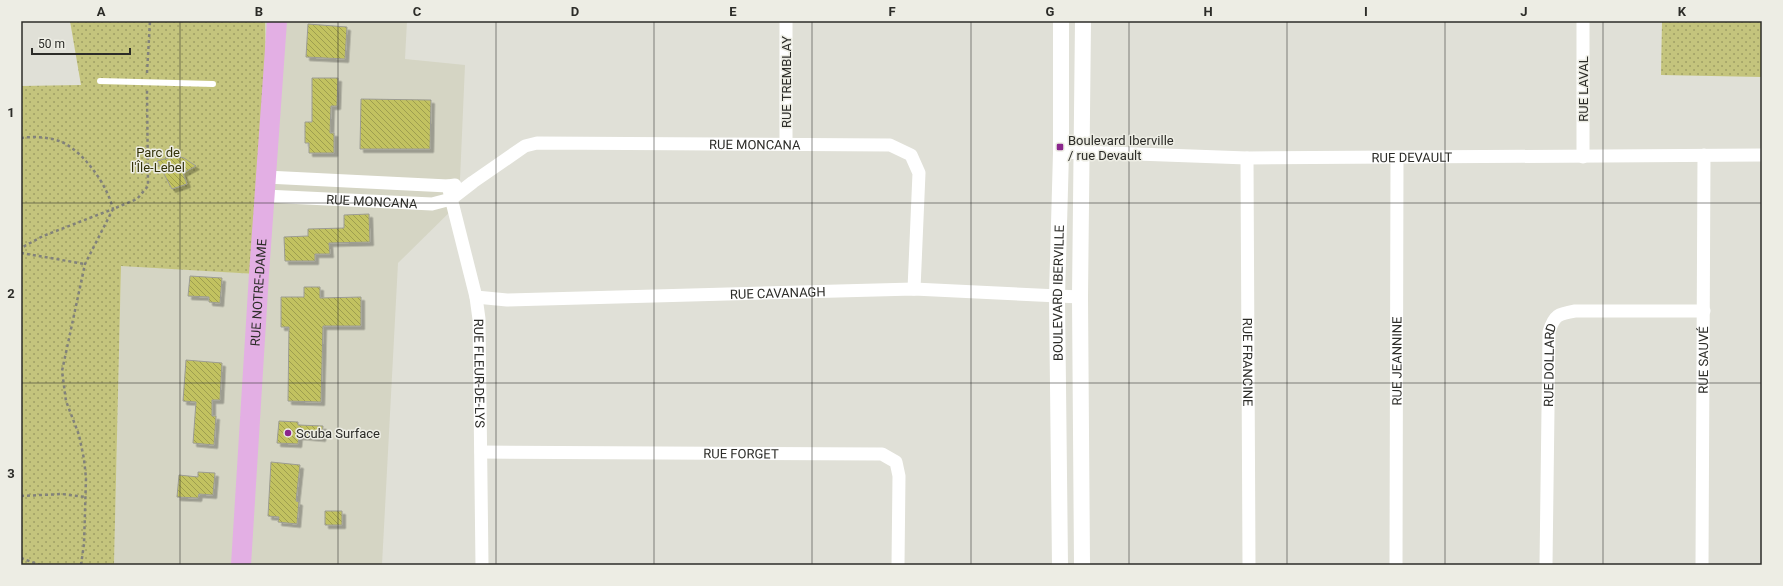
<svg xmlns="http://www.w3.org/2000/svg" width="1783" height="586" font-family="Roboto,sans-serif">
  <defs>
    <pattern id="grass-dots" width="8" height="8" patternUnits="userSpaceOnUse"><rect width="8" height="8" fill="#c4c47d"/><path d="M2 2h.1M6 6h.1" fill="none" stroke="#9f9f66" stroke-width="1.8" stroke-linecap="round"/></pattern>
    <pattern id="building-back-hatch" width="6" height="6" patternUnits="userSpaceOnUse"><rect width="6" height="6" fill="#c2c260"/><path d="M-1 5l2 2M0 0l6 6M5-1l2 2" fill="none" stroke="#9e9e4f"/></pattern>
    <filter id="shadow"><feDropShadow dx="3.5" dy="3.5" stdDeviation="0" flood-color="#0004"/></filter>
  </defs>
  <rect width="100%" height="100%" fill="#e0e0d7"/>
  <!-- built -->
  <path fill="#d5d5c4" d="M265 21H407L405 59 465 65 459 203 398 263 382 565H114L121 265 257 274 266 94Z"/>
  <!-- grass -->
  <path fill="url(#grass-dots)" d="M70 21H265L266 94 257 274 121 266 114 565H21V86L81 85Z
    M1662 21H1762V77L1661 75Z"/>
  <!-- building -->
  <path fill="url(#building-back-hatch)" stroke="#9c9c94" filter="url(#shadow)" d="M308 24 347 27 345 59 306 57Z
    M312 78H338L337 106H331L330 133H334V153H309V143H305V122H312Z
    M361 99 431 100 430 149H360Z
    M175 156 184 158 196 166 183 173 187 184 172 189 157 161Z
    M369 214 370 242 329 243 330 254H315V261H285L284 237 308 236V229L344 228V215Z
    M190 276 222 278 220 303 209 302V297L188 296Z
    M304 287H320V298L361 297V326H323L321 402 288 401 289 327H281V297H304Z
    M186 360 222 363 220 400H212V416H216L214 445 193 443 196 402 183 401Z
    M279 421 298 422V425L323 426 322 438 299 436 298 444 277 443Z
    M271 462 300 465 296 501 299 502 297 524 278 522 279 517 268 516Z
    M198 472 215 473 213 495 199 494 198 498 177 497 179 475 198 477Z
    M325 511H342V525H325Z"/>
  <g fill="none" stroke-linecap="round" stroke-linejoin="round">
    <!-- path -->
    <path stroke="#81817b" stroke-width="2.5" stroke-dasharray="3 3" stroke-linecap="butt" d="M147 73 150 21
      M21 138C35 136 51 137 64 143 86 155 107 185 113 209L43 236 21 248
      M21 253 85 264
      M21 375V384
      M21 496 62 494 85 497
      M21 558 40 565
      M81 565 84 544 86 478 84 459 79 435 66 401 62 371 85 264 113 209 137 199 148 186 147 90"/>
    <!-- service -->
    <path stroke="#fff" stroke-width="6" d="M100 81 213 84"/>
    <!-- minor -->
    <g stroke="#fff" stroke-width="13">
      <path d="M1583 21V157"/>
      <path d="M786 143V21"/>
      <path id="s1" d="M1061 153 1082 152 1247 158 1762 155"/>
      <path id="s2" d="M1247 158 1249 565"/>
      <path d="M266 177 448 186 455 185"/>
      <path id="s3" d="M448 186 476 297 479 319 482 565"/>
      <path id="s4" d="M265 196 432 204 451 199 473 182 525 146 537 143 890 145 911 155 919 173 914 289"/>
      <path id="s5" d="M476 297 507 300 914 289 1080 297"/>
      <path id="s6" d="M481 452 882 454 896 462 899 476 898 565"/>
      <path id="s7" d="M1396 565 1397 157"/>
      <path id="s8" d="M1546 565 1549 332C1554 315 1558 314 1575 311H1704"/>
      <path id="s9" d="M1702 565 1704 155"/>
    </g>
    <!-- tertiary -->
    <g stroke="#fff" stroke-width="16">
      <path id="s10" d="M1060 565 1057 296 1061 153V21"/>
      <path d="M1082 565 1080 297 1083 21"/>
    </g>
    <!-- primary -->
    <path stroke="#e3afe4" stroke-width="20" id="s11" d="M241 565 259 274 277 21"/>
  </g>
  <!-- grid -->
  <path fill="none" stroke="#2c2c28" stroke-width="1" stroke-opacity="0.55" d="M180 21V565M338 21V565M496 21V565M654 21V565M812 21V565M971 21V565M1129 21V565M1287 21V565M1445 21V565M1603 21V565M21 203H1762M21 383H1762"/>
  <!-- markers -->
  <g fill="#8a268d" stroke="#edede4" stroke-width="1.5">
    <rect x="1056" y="143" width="8" height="8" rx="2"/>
    <circle cx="288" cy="433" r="4"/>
  </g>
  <g text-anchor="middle" stroke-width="3" stroke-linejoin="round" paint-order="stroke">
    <!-- street labels -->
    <g font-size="13" fill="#2c2c28" stroke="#edede4">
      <text transform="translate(786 82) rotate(-90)" y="5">RUE TREMBLAY</text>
      <text transform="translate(1583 89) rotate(-90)" y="5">RUE LAVAL</text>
      <text dy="5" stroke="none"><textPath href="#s4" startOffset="508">RUE MONCANA</textPath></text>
      <text dy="5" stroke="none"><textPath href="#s1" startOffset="351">RUE DEVAULT</textPath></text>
      <text dy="5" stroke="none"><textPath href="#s4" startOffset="107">RUE MONCANA</textPath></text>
      <text dy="5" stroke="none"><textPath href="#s11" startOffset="273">RUE NOTRE-DAME</textPath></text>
      <text dy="5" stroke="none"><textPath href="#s5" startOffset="302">RUE CAVANAGH</textPath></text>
      <text dy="5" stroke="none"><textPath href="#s10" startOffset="272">BOULEVARD IBERVILLE</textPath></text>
      <text dy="5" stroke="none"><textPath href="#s9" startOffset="205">RUE SAUVÉ</textPath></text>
      <text dy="5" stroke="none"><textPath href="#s7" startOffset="204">RUE JEANNINE</textPath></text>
      <text dy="5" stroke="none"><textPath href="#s2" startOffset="204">RUE FRANCINE</textPath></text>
      <text dy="5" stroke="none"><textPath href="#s8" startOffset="200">RUE DOLLARD</textPath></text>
      <text dy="5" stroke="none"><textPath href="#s3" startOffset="191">RUE FLEUR-DE-LYS</textPath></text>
      <text dy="5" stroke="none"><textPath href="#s6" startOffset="260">RUE FORGET</textPath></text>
    </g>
    <!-- poi labels -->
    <g font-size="13" fill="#2c2c28" stroke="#edede4" text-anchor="start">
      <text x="1068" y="145">Boulevard Iberville<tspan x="1068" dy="15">/ rue Devault</tspan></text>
      <text x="296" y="438">Scuba Surface</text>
    </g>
    <!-- park labels -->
    <g font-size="13" fill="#343309" stroke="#edede4">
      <text x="158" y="157">Parc de<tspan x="158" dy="15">l'Île-Lebel</tspan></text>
    </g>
  </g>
  <!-- border -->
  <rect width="1783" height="586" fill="none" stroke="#edede4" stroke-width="44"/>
  <!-- scale -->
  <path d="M32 48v6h98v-6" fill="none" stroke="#2c2c28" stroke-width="2"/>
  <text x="38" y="48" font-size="12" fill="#2c2c28" stroke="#edede4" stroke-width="3" paint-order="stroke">50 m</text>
  <rect x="22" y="22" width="1739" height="542" fill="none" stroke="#2c2c28" stroke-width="1.5"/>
  <g font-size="13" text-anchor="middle" font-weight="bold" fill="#2c2c28">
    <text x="101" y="16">A</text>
    <text x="259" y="16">B</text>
    <text x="417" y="16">C</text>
    <text x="575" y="16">D</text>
    <text x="733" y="16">E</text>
    <text x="892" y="16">F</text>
    <text x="1050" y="16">G</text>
    <text x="1208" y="16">H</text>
    <text x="1366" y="16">I</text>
    <text x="1524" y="16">J</text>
    <text x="1682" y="16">K</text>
    <text x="11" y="117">1</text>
    <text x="11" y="298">2</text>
    <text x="11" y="478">3</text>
  </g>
</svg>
